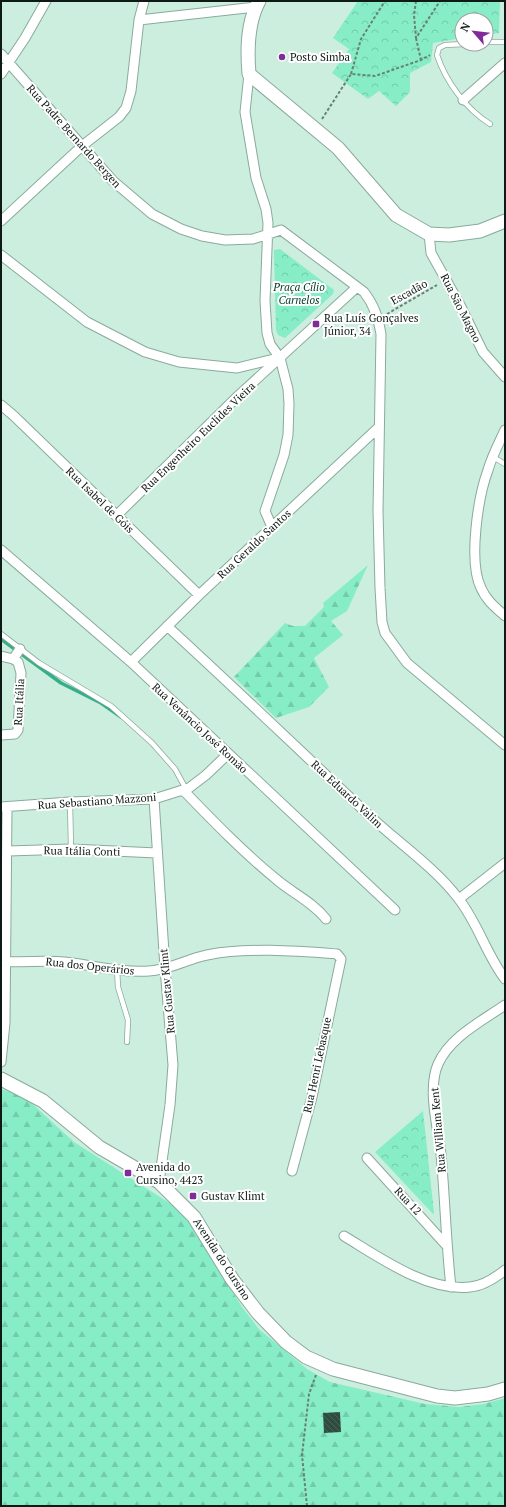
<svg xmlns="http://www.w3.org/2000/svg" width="506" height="1507" font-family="'PT Serif',serif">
  <defs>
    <pattern id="forest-firs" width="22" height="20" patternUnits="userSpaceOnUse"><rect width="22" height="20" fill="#86edc6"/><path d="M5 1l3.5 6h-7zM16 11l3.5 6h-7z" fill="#72cba9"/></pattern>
    <pattern id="park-crowns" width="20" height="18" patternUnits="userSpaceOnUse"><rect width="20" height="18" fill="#86edc6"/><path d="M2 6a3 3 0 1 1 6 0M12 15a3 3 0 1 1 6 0" fill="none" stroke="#72cba9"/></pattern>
    <pattern id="building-back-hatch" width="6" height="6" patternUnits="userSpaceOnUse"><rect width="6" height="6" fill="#2e4c40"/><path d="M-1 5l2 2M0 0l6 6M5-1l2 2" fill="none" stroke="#496258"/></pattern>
  </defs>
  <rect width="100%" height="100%" fill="#cceedf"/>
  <!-- forest -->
  <path fill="url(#forest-firs)" d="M368 565 347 611 331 621 343 635 314 658 329 687 309 707 276 718 234 677 285 623 293 626H305L324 607 323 603Z
    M1 1089 26 1098 74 1142 171 1204 187 1219 242 1307 259 1329 307 1369 330 1382 425 1404 459 1407 484 1404 505 1398V1506H1Z"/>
  <!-- park -->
  <path fill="url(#park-crowns)" d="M358 1H500L499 33 486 35V20H462V38L433 43 431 62 410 73V92L396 106 379 91 368 99 332 73 349 49 333 38Z
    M280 249 334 290 333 294 285 338 278 335 276 330 274 252V250Z
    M423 1111 434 1213 433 1214 375 1152Z"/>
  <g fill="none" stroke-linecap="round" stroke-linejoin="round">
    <!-- stream -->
    <path stroke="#35af89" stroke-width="3.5" d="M1 639 61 683 101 703 121 717"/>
  </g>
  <!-- building -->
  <path fill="url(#building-back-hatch)" d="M340 1412 341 1432 324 1433 323 1413Z"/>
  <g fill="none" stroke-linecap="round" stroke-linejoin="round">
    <defs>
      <path id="service" d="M486 42H505
        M465 44 445 45 439 48 437 55C446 82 466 109 490 124
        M493 457 505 464
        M1 634 39 663 111 706 152 743 175 769 186 789
        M70 802 71 849
        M117 970 118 987 128 1020 127 1042"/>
      <path id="minor" d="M139 20 256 7
        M1 54 113 181 152 214 181 229 202 236 225 240 253 239 281 230 364 292C374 305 378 317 381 334L378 511 380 588 382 622 385 633 407 663 505 745
        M1 74 25 38 46 1
        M249 74 245 112 256 178 266 209 268 223 265 301 267 333 270 344 280 358 288 389 289 404 288 435 284 455 265 511 272 527
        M463 100 505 63
        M1 221 82 146 119 117 126 108 131 91 139 20 144 1
        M429 234 431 253 460 305 483 352 505 377
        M1 255 87 322 145 352 179 362 237 368 278 358
        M1 405 14 416 199 595
        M505 430C499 443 492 456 488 470 478 497 468 562 481 588 486 600 496 608 505 616
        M116 516 238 396 357 287
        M1 550 131 662 395 910
        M167 626C236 689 303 754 372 818 400 844 435 868 458 898 478 923 486 954 505 979
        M1 656 13 659 18 662 21 673 18 730 15 734 1 735
        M13 659 20 649
        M131 662 199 595 379 427
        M183 790C213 821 243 852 276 879 292 893 313 902 326 919
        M154 799 165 968 173 1065 170 1105 159 1182
        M1 807 70 802 154 799 189 788 206 775 228 754
        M8 851 71 849 157 853
        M459 899 505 863
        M1 961C22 963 43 960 65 962 93 965 120 973 149 971 169 970 187 959 207 955 246 947 297 951 337 954L341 959 312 1097 292 1171
        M1 1062 5 1023 7 808
        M367 1158 447 1246
        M344 1236C379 1257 427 1292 470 1287 483 1286 495 1278 505 1270
        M451 1287C446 1243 445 1198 441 1154 438 1128 427 1089 438 1064 450 1037 482 1021 505 1005"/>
      <path id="secondary" d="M259 1C247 23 247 50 249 74L338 148 396 215 429 234 449 235 480 231 505 221
        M1 1079 43 1101 99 1147 159 1182 194 1217 232 1279 258 1313 286 1342 306 1357 333 1369 437 1396 455 1398 488 1394 505 1389"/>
    </defs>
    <!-- service casing -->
    <use href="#service" stroke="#8aaa9c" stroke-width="6"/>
    <!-- minor casing -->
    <use href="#minor" stroke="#8aaa9c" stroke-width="11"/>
    <!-- secondary casing -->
    <use href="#secondary" stroke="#8aaa9c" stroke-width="15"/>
    <!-- path -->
    <path stroke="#698076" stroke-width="2" stroke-dasharray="3 2" stroke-linecap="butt" d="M416 1 414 15 416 38 440 1
      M416 38 421 60
      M351 74 361 39 385 1
      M322 119 351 74 375 76 421 60 430 55
      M387 314 437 285
      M307 1506 302 1455 309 1394 316 1375"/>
    <!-- service -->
    <use href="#service" stroke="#fff" stroke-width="4.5"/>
    <!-- minor -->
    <use href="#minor" stroke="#fff" stroke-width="9"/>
    <!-- secondary -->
    <use href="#secondary" stroke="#fff" stroke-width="13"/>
  </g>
  <!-- markers -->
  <g fill="#812b9a" stroke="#fff" stroke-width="1.5">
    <circle cx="282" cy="57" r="4"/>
    <rect x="312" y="320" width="8" height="8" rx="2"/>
    <rect x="124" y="1169" width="8" height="8" rx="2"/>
    <rect x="189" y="1192" width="8" height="8" rx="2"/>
  </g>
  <g text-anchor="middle" stroke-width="4" stroke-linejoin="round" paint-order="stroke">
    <!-- poi labels -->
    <g font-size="11" fill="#0d1a15" stroke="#fff" text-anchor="start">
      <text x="290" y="61">Posto Simba</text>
      <text x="324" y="322">Rua Luís Gonçalves<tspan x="324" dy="13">Júnior, 34</tspan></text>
      <text x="136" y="1171">Avenida do<tspan x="136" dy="13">Cursino, 4423</tspan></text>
      <text x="201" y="1200">Gustav Klimt</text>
    </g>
    <!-- street labels -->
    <g font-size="11" fill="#0d1a15" stroke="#fff">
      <text transform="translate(74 136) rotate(48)" y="4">Rua Padre Bernardo Bergen</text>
      <text transform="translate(409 292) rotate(-29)" y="4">Escadão</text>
      <text transform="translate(461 308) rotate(63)" y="4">Rua São Magno</text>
      <text transform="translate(198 437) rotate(-44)" y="4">Rua Engenheiro Euclides Vieira</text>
      <text transform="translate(100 500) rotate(44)" y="4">Rua Isabel de Góis</text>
      <text transform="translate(254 544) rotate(-43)" y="4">Rua Geraldo Santos</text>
      <text transform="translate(19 702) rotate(-87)" y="4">Rua Itália</text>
      <text transform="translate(200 728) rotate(43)" y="4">Rua Venâncio José Romão</text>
      <text transform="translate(347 794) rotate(43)" y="4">Rua Eduardo Valim</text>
      <text transform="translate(97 801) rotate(-4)" y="4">Rua Sebastiano Mazzoni</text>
      <text transform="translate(82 851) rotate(1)" y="4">Rua Itália Conti</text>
      <text transform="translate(90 966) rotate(6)" y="4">Rua dos Operários</text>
      <text transform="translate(167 991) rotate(-95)" y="4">Rua Gustav Klimt</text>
      <text transform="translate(317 1065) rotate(-78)" y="4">Rua Henri Lebasque</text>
      <text transform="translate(438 1130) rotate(-95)" y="4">Rua William Kent</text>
      <text transform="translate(408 1201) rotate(47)" y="4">Rua 12</text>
      <text transform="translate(222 1259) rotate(57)" y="4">Avenida do Cursino</text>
    </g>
    <!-- park labels -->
    <g font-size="11" font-style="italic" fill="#03392a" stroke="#fff">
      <text x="299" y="291">Praça Cílio<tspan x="299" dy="13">Carnelos</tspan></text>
    </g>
  </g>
  <!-- border -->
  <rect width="506" height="1507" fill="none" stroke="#0d1a15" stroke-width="4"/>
  <!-- north arrow -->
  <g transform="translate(474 32) rotate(298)"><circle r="19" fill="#ffffff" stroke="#9ea3a1"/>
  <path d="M0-3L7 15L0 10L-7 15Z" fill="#812b9a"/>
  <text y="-6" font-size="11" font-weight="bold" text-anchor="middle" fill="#0d1a15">N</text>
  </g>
</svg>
